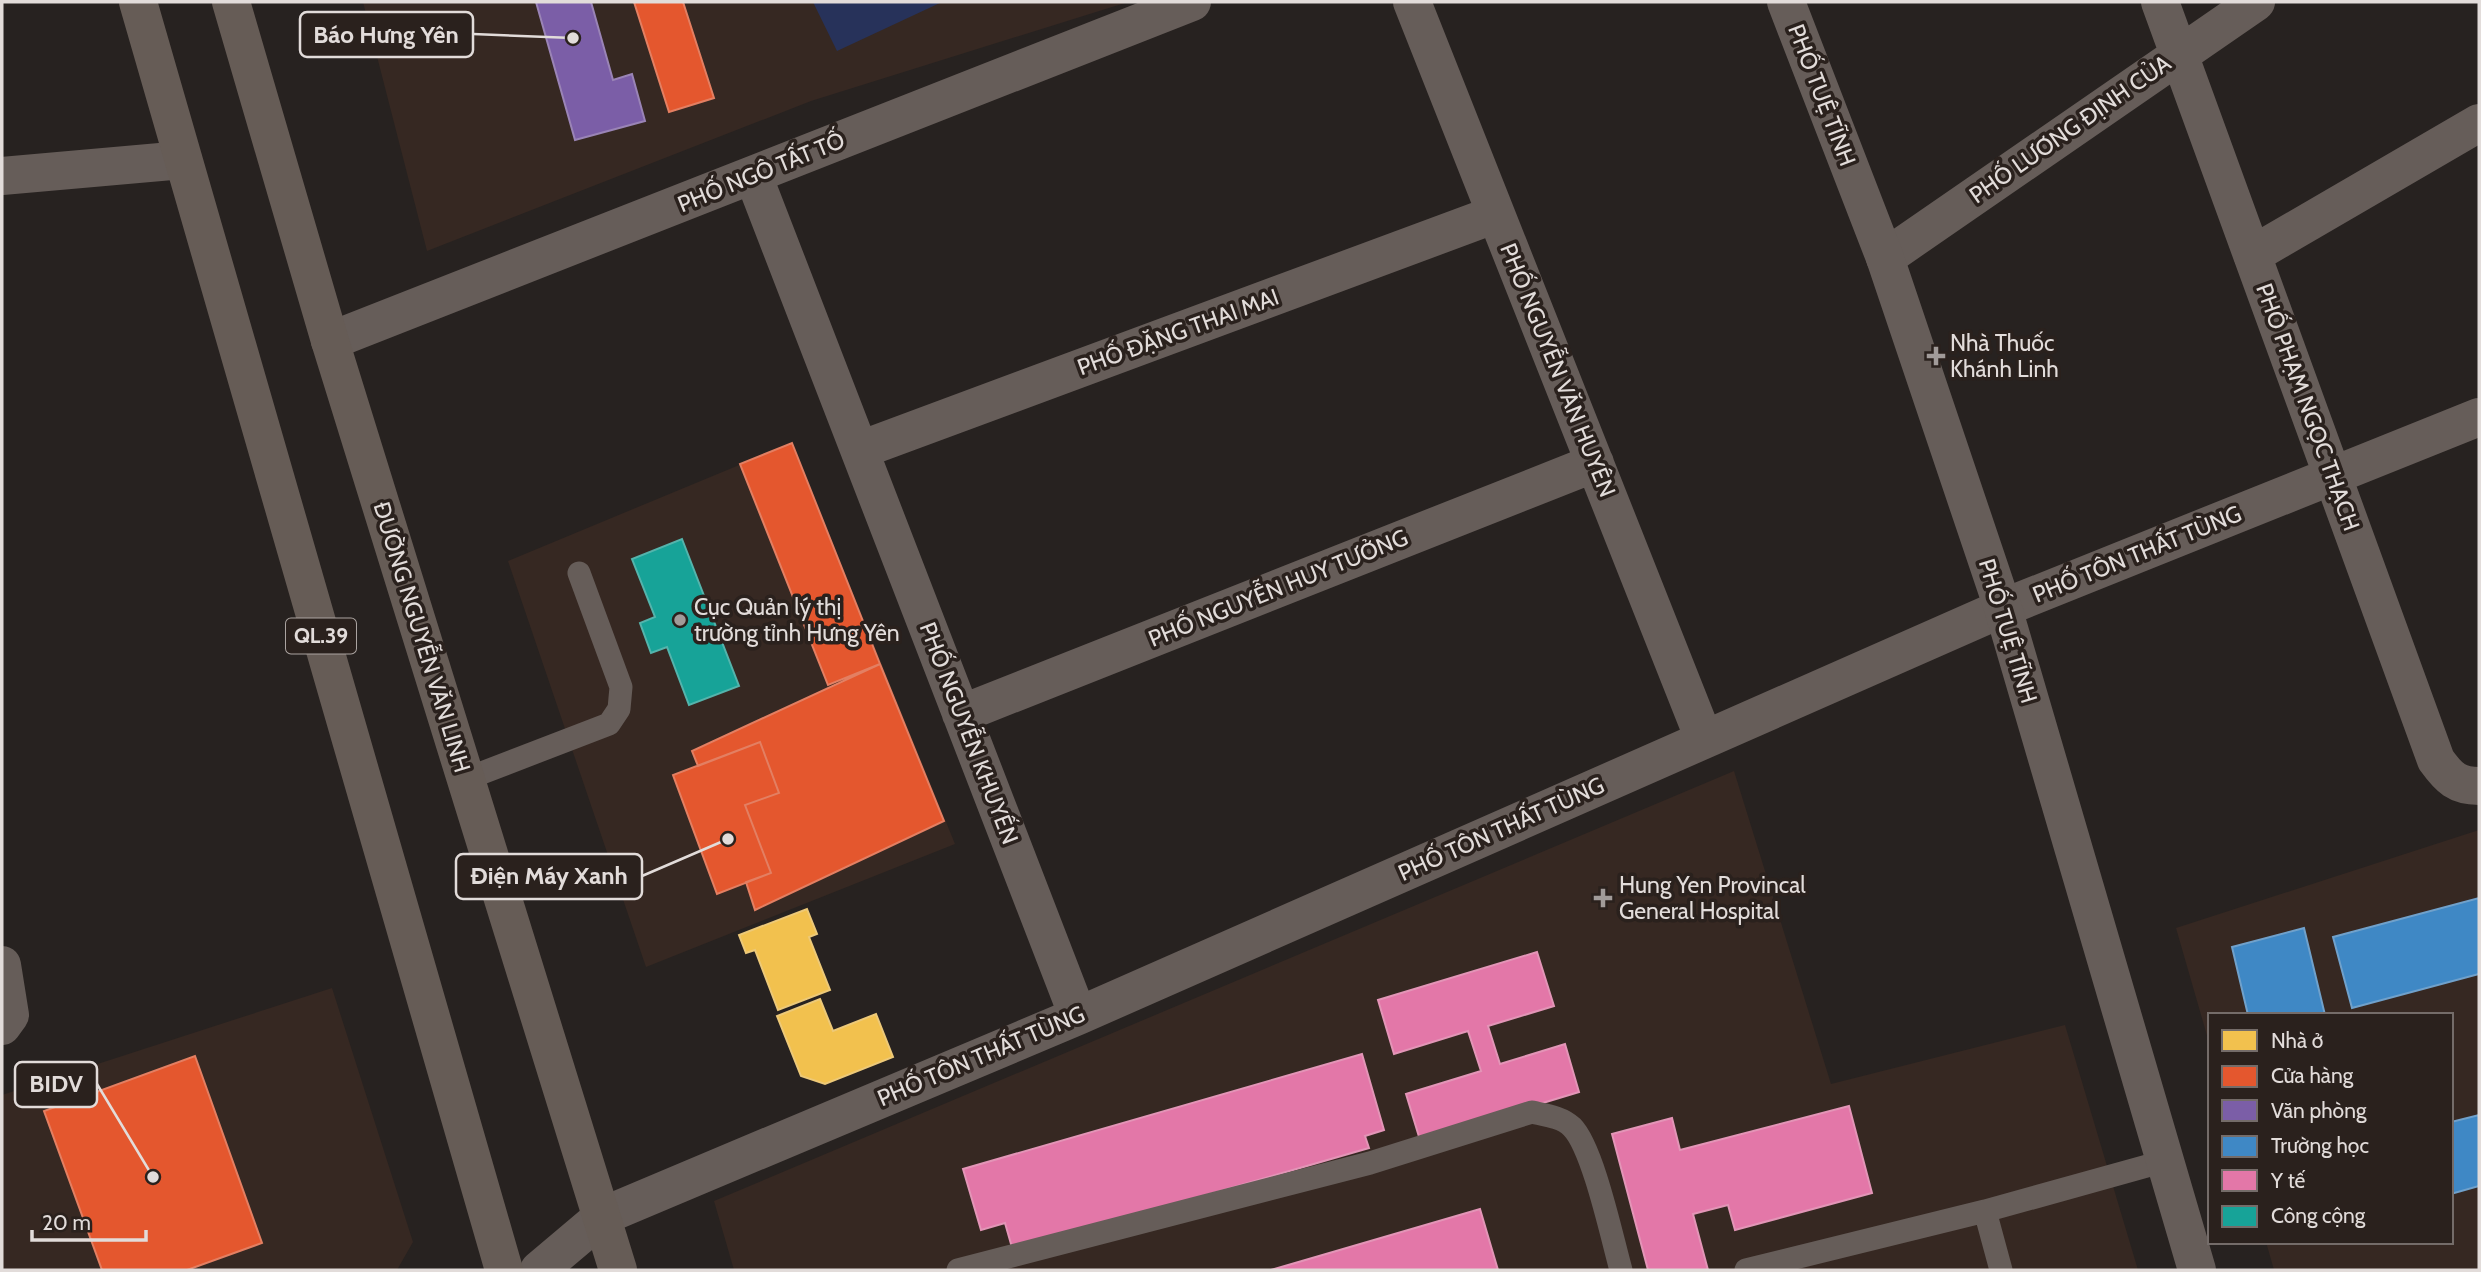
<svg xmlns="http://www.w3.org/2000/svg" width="2481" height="1272" font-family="Cabin,sans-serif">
  <rect width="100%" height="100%" fill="#272220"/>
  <!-- built -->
  <path fill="#362822" d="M363 2H1128L811 101 427 251Z
    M792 443 955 844 646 967 508 561Z
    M1734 771 1831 1084 2065 1025 2138 1270H734L714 1201Z
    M2479 830V1270H2274L2266 1242H2451V1015H2210V1046L2176 928Z
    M332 988 413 1242 397 1270H2V1095Z"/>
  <!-- green -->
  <path fill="#27325a" d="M813 2H942L837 51Z"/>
  <!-- homes -->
  <path fill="#f2c14e" stroke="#edc978" stroke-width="2" d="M807 909 817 934 809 937 830 990 778 1010 755 950 746 953 739 935Z
    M820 999 833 1031 876 1014 893 1057 825 1084 801 1076 777 1016Z"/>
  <!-- shops -->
  <path fill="#e4572e" stroke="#e37f62" stroke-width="2" d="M634 2H683L714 98 669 112Z
    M792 443 880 664 828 685 740 464Z
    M880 664 944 821 755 910 746 882 771 873 745 805 779 793 760 742 698 766 692 751Z
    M760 742 779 793 745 805 771 873 717 894 673 775Z
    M195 1056 262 1243 187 1270H102L44 1111Z"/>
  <!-- offices -->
  <path fill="#7b5ea7" stroke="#9a84b6" stroke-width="2" d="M536 2H591L613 80 632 74 645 121 575 140Z"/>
  <!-- schools -->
  <path fill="#3f88c5" stroke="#70a1cb" stroke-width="2" d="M2479 898V974L2352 1008 2333 937Z
    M2304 928 2325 1015H2248L2232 947Z
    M2479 1115V1186L2451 1194V1122Z"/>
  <!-- health -->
  <path fill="#e377a8" stroke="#e395b7" stroke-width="2" d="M1537 952 1554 1006 1488 1026 1500 1064 1565 1044 1579 1092 1420 1140 1406 1094 1481 1071 1468 1031 1394 1054 1378 1000Z
    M1362 1054 1384 1130 1365 1136 1369 1148 1013 1251 1005 1223 981 1230 963 1169Z
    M1849 1106 1872 1193 1735 1230 1728 1205 1693 1214 1708 1270H1648L1612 1134 1672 1118 1680 1150Z
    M1480 1209 1498 1270H1271Z"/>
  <!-- public -->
  <path fill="#17a398" stroke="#54b4ac" stroke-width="2" d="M682 539 739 686 689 705 667 647 651 653 640 623 655 617 632 559Z"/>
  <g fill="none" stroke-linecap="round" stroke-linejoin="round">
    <!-- service -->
    <path stroke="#665d59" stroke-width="23" d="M466 779 609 724 619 709 621 687 579 573
      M1985 1211 2001 1270
      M958 1270 1370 1163 1532 1112C1545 1115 1562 1117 1572 1127 1593 1148 1612 1238 1621 1270
      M1746 1270 1985 1211 2165 1161"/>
    <!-- minor -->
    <path stroke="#665d59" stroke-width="38" d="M1412 2 1704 739
      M2160 2 2436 760C2449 778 2457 786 2479 786
      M753 175 1078 1016
      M2252 255 2479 123
      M1885 258 2256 2
      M330 341 1192 2
      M860 450 1496 214
      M961 714 1595 463
      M2 965 10 1015 2 1026
      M539 1270 603 1216 1078 1016 2003 608 2479 417"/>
    <!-- tertiary -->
    <path stroke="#665d59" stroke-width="38" d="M1786 2 1885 258 2003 608 2197 1270
      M2 176 183 160"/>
    <!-- trunk -->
    <path stroke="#665c56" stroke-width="38" d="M138 2 504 1270
      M231 2 330 341 618 1270"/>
  </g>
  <!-- markers -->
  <g fill="#a19b99" stroke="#2a211d" stroke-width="2.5">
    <path d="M1932.5 345.5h7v7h7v7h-7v7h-7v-7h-7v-7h7z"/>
    <circle cx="680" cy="620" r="7"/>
    <path d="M1599.5 887.5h7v7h7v7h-7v7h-7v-7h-7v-7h7z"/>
  </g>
  <g text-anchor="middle" stroke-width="7" stroke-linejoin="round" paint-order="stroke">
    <!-- shield labels -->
    <rect fill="#2a211d" stroke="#aba4a1" stroke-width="2" x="286" y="618.5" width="70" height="35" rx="5"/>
    <g font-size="21" font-weight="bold" fill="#e2dcda">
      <text x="321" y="643">QL.39</text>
    </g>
    <!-- street labels -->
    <g font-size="23" fill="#e2dcda" stroke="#2a211d">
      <text transform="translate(1822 95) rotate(69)" y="8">PHỐ TUỆ TĨNH</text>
      <text transform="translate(2070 129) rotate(-35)" y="8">PHỐ LƯƠNG ĐỊNH CỦA</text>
      <text transform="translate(761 172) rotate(-22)" y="8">PHỐ NGÔ TẤT TỐ</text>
      <text transform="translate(1178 332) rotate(-20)" y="8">PHỐ ĐẶNG THAI MAI</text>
      <text transform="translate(1558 370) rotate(68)" y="8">PHỐ NGUYỄN VĂN HUYÊN</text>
      <text transform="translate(2308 407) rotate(70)" y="8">PHỐ PHẠM NGỌC THẠCH</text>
      <text transform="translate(2137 554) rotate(-22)" y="8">PHỐ TÔN THẤT TÙNG</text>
      <text transform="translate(1278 588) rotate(-22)" y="8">PHỐ NGUYỄN HUY TƯỞNG</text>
      <text transform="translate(2008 631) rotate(73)" y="8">PHỐ TUỆ TĨNH</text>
      <text transform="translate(422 637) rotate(73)" y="8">ĐƯỜNG NGUYỄN VĂN LINH</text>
      <text transform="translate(969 733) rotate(69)" y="8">PHỐ NGUYỄN KHUYẾN</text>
      <text transform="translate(1501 829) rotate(-24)" y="8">PHỐ TÔN THẤT TÙNG</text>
      <text transform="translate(981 1056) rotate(-23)" y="8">PHỐ TÔN THẤT TÙNG</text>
    </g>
    <!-- poi labels -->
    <g font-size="23" fill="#e2dcda" stroke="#2a211d" text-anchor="start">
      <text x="1950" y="351">Nhà Thuốc<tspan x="1950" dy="26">Khánh Linh</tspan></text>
      <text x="694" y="615">Cục Quản lý thị<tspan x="694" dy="26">trường tỉnh Hưng Yên</tspan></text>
      <text x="1619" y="893">Hung Yen Provincal<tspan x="1619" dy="26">General Hospital</tspan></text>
    </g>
  </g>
  <!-- callouts -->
  <path fill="none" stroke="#e2dcda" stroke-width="2.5" d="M573 38L473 34M728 839L642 876M153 1177L97 1084"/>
  <g fill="#e2dcda" stroke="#2a211d" stroke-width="2.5">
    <circle cx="573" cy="38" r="7"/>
    <circle cx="728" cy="839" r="7"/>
    <circle cx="153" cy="1177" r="7"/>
  </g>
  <g fill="#2a211d" stroke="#e2dcda" stroke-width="2.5">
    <rect x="300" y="12" width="173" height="45" rx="7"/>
    <rect x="456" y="854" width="186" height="45" rx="7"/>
    <rect x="15" y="1062" width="82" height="45" rx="7"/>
  </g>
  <g font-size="24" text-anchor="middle" font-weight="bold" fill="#e2dcda">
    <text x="386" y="43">Báo Hưng Yên</text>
    <text x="549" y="884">Điện Máy Xanh</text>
    <text x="56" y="1092">BIDV</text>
  </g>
  <!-- border -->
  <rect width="2481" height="1272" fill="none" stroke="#e2dcda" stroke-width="7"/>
  <!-- legend -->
  <rect x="2208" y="1013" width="245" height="231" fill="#2a211d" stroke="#746c69" stroke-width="2"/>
  <rect x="2222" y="1030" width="35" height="21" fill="#f2c14e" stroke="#746c69" stroke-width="2"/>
  <text x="2271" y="1048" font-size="21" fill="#e2dcda">Nhà ở</text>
  <rect x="2222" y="1066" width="35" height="21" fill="#e4572e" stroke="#746c69" stroke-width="2"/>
  <text x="2271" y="1083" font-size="21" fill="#e2dcda">Cửa hàng</text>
  <rect x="2222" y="1100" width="35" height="21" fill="#7b5ea7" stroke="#746c69" stroke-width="2"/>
  <text x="2271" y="1118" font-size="21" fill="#e2dcda">Văn phòng</text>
  <rect x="2222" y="1136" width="35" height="21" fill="#3f88c5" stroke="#746c69" stroke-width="2"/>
  <text x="2271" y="1153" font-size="21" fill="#e2dcda">Trường học</text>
  <rect x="2222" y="1170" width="35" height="21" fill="#e377a8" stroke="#746c69" stroke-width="2"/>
  <text x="2271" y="1188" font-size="21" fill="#e2dcda">Y tế</text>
  <rect x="2222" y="1206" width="35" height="21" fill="#17a398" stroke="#746c69" stroke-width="2"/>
  <text x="2271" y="1223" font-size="21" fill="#e2dcda">Công cộng</text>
  <!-- scale -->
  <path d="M32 1230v10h114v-10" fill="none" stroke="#e2dcda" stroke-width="3.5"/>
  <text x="42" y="1230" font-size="21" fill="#e2dcda" stroke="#2a211d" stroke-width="5" paint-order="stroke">20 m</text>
</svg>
